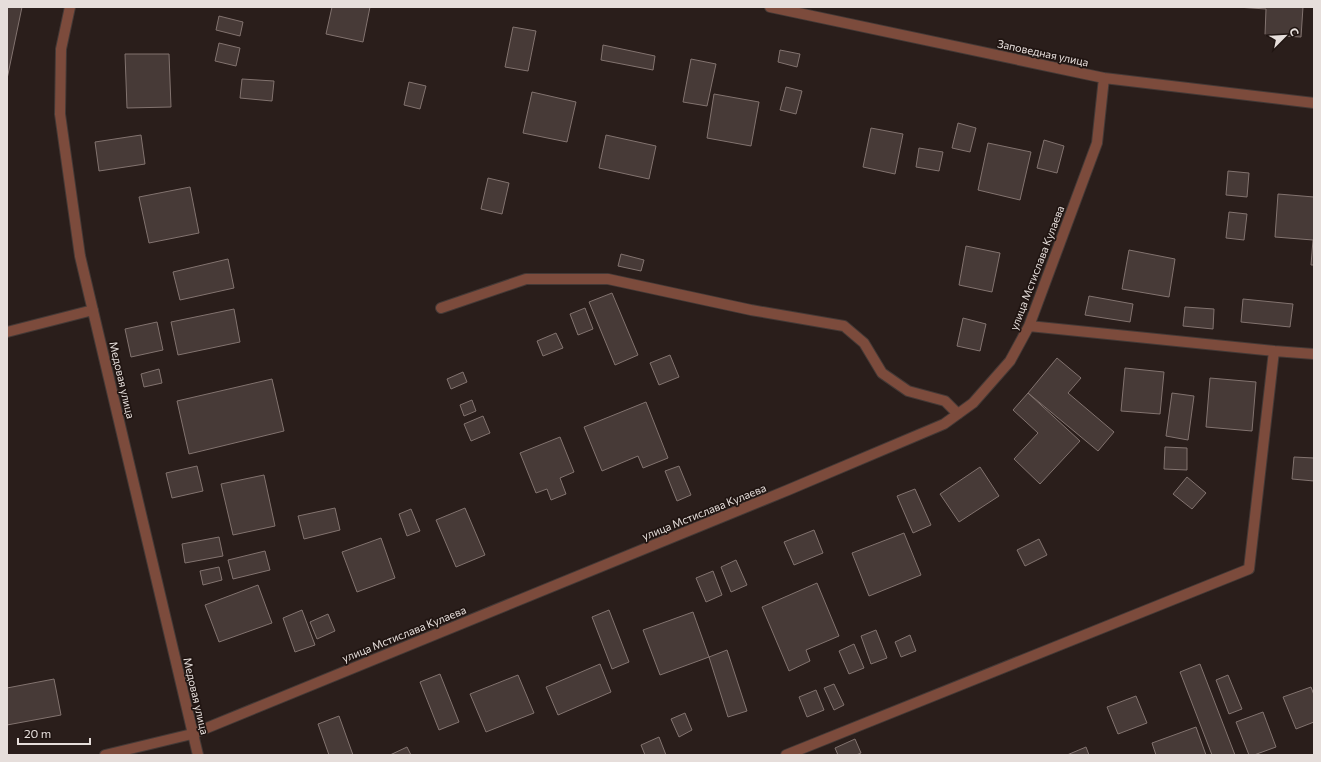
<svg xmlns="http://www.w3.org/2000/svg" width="1321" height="762" font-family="Commissioner,sans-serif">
  <rect width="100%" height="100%" fill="#2a1e1b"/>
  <!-- building -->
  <path fill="#473a37" stroke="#82736f" d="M7 7H22L7 79Z
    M332 7H370L363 42 326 34Z
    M1237 7H1303L1301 37 1265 35 1266 9Z
    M219 16 243 22 240 36 216 30Z
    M513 27 536 31 528 71 505 67Z
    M219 43 240 48 236 66 215 61Z
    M603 45 655 56 653 70 601 60Z
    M780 50 800 54 797 67 778 62Z
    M125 54H169L171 107 127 108Z
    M691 59 716 64 707 106 683 102Z
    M242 79 274 81 272 101 240 98Z
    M409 82 426 86 420 109 404 105Z
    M786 87 802 91 796 114 780 110Z
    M532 92 576 102 567 142 523 133Z
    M714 94 759 102 751 146 707 138Z
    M958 123 976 128 970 152 952 148Z
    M871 128 903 134 895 174 863 167Z
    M141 135 145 164 99 171 95 142Z
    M606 135 656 146 649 179 599 168Z
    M1044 140 1064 146 1057 173 1037 168Z
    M988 143 1031 152 1020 200 978 190Z
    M919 148 943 152 939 171 916 167Z
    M1228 171 1249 173 1247 197 1226 195Z
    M488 178 509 183 502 214 481 209Z
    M190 187 199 233 149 243 139 197Z
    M1278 194 1314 197V265H1311L1313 240 1275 237Z
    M1229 212 1247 214 1244 240 1226 238Z
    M966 246 1000 253 992 292 959 285Z
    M1129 250 1175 259 1169 297 1122 289Z
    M621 254 644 260 641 271 618 266Z
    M228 259 234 288 180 300 173 272Z
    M612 293 638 355 615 365 589 302Z
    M1089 296 1133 304 1130 322 1085 315Z
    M1243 299 1293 304 1290 327 1241 322Z
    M1185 307 1214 309 1213 329 1183 326Z
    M585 308 593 329 578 335 570 314Z
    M234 309 240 342 178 355 171 322Z
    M963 318 986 324 980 351 957 346Z
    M157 322 163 350 131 357 125 329Z
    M556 333 563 348 543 356 537 341Z
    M670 355 679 377 659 385 650 363Z
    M1057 358 1081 378 1068 393 1114 432 1098 451 1028 393Z
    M1125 368 1164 372 1160 414 1121 411Z
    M159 369 162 383 144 387 141 374Z
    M463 372 467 382 451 389 447 379Z
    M1210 378 1256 382 1252 431 1206 427Z
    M272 379 284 431 189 454 177 401Z
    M1028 393 1080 441 1040 484 1014 459 1038 433 1013 410Z
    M1172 393 1194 396 1188 440 1166 436Z
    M472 400 476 411 464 416 460 405Z
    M646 402 668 458 643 468 638 456 602 471 584 427Z
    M483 416 490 433 471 441 464 424Z
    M560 437 574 472 560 478 566 494 551 500 547 489 536 493 520 453Z
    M1165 447 1187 448V470L1164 469Z
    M1294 457 1314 458V481L1292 479Z
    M197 466 203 491 172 498 166 473Z
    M679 466 691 495 677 501 665 471Z
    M980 467 999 496 959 522 940 494Z
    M264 475 275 526 233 535 221 484Z
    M1187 477 1206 493 1192 509 1173 494Z
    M915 489 931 525 913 533 897 496Z
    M335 508 340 530 304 539 298 516Z
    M465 508 485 555 456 567 436 520Z
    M411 509 420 531 407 536 399 514Z
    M814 530 823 553 794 565 784 542Z
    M904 533 921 575 869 596 852 553Z
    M219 537 223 556 185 563 182 544Z
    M381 538 395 578 357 592 342 552Z
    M1039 539 1047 555 1025 566 1017 550Z
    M265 551 270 570 233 579 228 560Z
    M736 560 747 585 731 592 721 567Z
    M219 567 222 580 203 585 200 571Z
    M713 571 722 595 706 602 696 578Z
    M817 583 839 636 806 650 810 661 789 671 762 607Z
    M258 585 272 623 219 642 205 605Z
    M302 610 315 645 295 652 283 618Z
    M609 610 629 662 612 669 592 617Z
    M693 612 709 657 660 675 643 630Z
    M328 614 335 631 317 639 310 622Z
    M876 630 887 658 871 664 861 636Z
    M910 635 916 651 901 657 895 642Z
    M854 644 864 668 849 674 839 651Z
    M727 650 747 711 728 717 709 657Z
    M600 664 611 692 558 715 546 687Z
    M1200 664 1235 755H1212L1180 672Z
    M440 674 459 722 439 730 420 682Z
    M518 675 534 713 486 732 470 694Z
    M1228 675 1242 709 1229 714 1216 680Z
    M54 679 61 715 7 725V688Z
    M834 684 844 705 834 710 824 688Z
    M1311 687 1314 695V722L1296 729 1283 697Z
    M816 690 824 710 807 717 799 697Z
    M1136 696 1147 723 1118 734 1107 707Z
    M1263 712 1276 747 1254 755H1249L1236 722Z
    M685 713 692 730 679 737 671 719Z
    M339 716 353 755H329L318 724Z
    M1196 727 1206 755H1156L1152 743Z
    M659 737 666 755H645L641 745Z
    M855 739 861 753 856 755H838L835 748Z
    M407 747 411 755H390Z
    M1086 747 1089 755H1067Z"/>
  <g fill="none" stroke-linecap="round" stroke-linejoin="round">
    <defs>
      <path id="minor" d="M70 7 61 49 60 114 80 256 198 755
        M770 7 1104 78 1314 103
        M441 308 526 279H608L751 310 844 326 864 343 882 373 908 391 945 401 958 414
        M1029 326 1274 351 1314 354
        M7 332 93 310
        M105 755 192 734 788 490 944 424 973 403 1010 361 1029 326 1097 143 1104 78
        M786 755 1249 569 1274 351"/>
    </defs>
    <!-- minor casing -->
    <use href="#minor" stroke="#443936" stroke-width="12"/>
    <!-- minor -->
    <use href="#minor" stroke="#7c4b3c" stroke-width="10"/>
  </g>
  <g text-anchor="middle" stroke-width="3.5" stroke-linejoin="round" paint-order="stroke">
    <!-- street labels -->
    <g font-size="11" fill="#e6dedb" stroke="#201512">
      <text transform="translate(1043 53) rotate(12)" y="4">Заповедная улица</text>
      <text transform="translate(1037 268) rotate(-69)" y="4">улица Мстислава Кулаева</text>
      <text transform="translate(122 380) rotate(77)" y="4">Медовая улица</text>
      <text transform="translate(704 512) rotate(-22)" y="4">улица Мстислава Кулаева</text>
      <text transform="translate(404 634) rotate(-22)" y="4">улица Мстислава Кулаева</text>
      <text transform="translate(196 696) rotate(77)" y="4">Медовая улица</text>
    </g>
  </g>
  <!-- border -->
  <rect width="1321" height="762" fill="none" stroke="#e6dedb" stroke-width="16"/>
  <!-- north arrow -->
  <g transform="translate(1285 36) rotate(66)" stroke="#201512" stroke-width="3" paint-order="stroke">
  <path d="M0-3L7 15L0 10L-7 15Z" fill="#e6dedb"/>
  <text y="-6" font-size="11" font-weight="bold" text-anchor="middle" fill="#e6dedb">С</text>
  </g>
  <!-- scale -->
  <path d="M18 738v6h72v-6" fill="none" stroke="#e6dedb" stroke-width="2"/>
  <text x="24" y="738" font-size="12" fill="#e6dedb" stroke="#201512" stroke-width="3" paint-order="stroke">20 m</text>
</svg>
